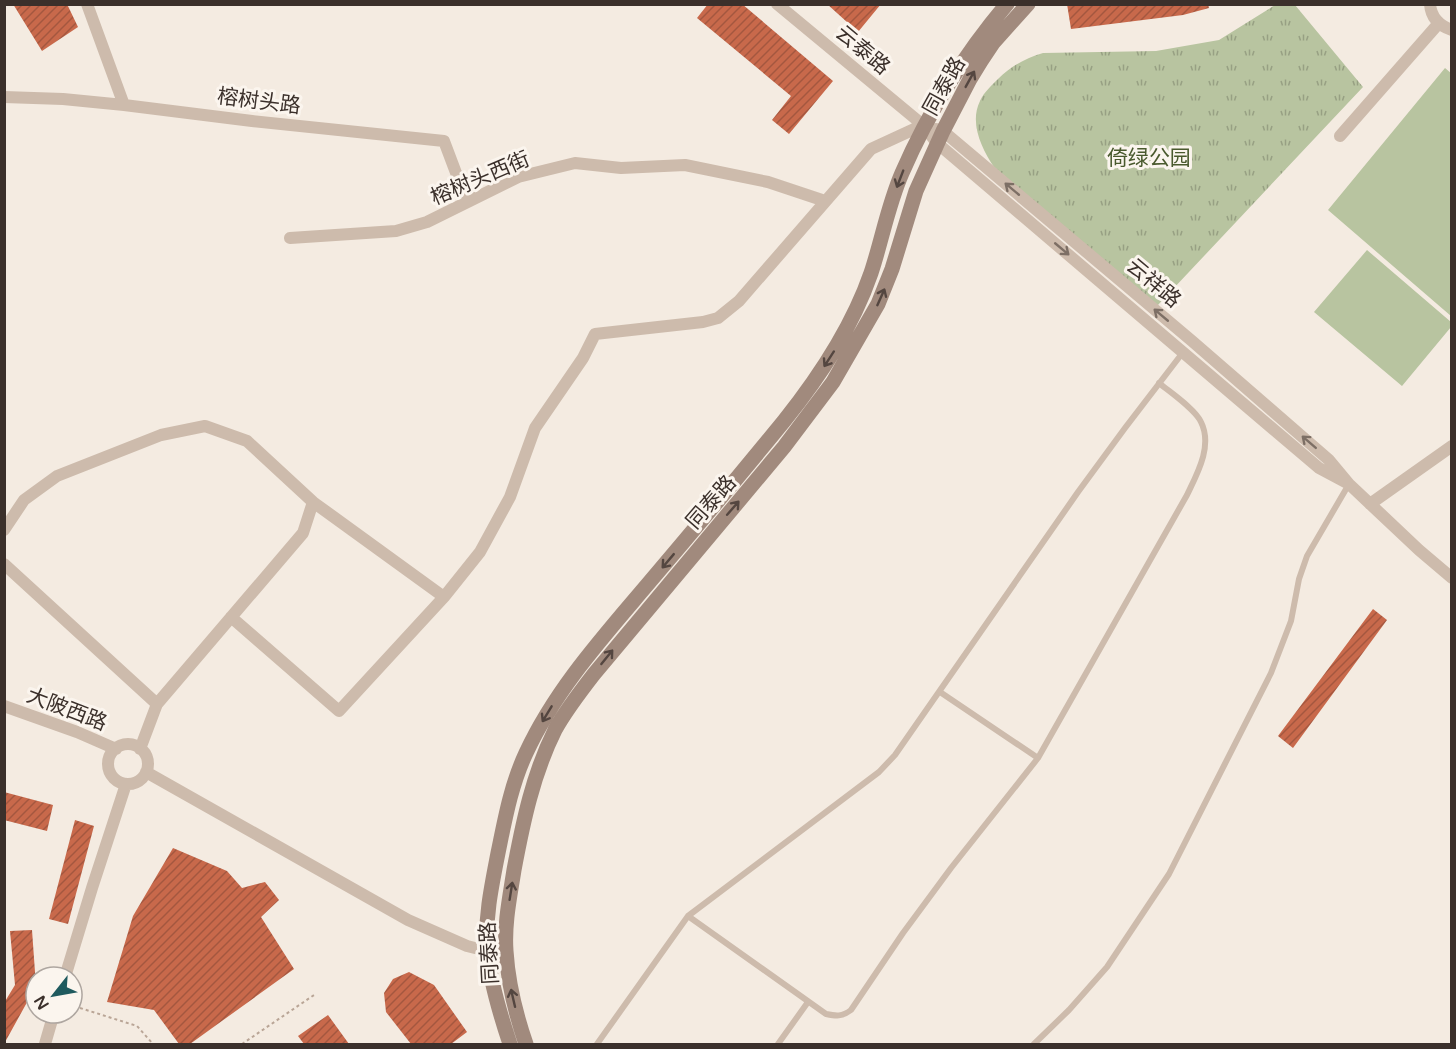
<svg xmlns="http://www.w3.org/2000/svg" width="1456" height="1049" font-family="'Varela Round','Noto Sans SC',sans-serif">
  <defs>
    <pattern id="grass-tufts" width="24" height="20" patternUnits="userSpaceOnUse" patternTransform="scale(1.5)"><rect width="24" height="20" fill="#b8c4a0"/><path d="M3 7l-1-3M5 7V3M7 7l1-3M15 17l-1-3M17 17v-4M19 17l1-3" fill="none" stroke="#97a083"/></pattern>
    <pattern id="building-hatch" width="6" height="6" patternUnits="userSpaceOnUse" patternTransform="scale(1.5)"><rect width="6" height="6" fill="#c8694b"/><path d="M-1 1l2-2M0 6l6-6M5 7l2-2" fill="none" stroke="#a4573f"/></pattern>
  </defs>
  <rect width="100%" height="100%" fill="#f4ebe1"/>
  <!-- grass -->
  <path fill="url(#grass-tufts)" d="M1275 5H1295L1363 87 1157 306 994 167C982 149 969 123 980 101 984 92 992 85 998 79 1011 66 1026 58 1043 53L1156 51 1219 40Z"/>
  <!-- pitch -->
  <path fill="#b8c4a0" d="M1445 68 1452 74 1451 316 1328 210Z
    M1367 250 1451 322V327L1402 386 1314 312Z"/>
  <!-- building -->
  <path fill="url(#building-hatch)" d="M13 4H67L78 27 42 51Z
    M708 4H742L833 81 789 134 772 120 791 96 697 18Z
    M827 4H881L858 32Z
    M1067 4H1208L1209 8 1183 15 1071 29Z
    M1373 609 1387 620 1293 748 1278 736Z
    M4 792 53 805 47 831 4 820Z
    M75 820 94 826 68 924 49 919Z
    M173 848 227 871 242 888 265 882 279 900 261 917 294 969 190 1044H179L154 1010 107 1002 133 916Z
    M32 930 36 986 4 1044V1003L15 985 10 931Z
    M409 972 434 985 467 1032 451 1044H411L386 1012 384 993 393 979Z
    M328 1015 349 1044H304L298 1036Z"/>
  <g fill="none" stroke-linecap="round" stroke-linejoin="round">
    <!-- path -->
    <path stroke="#b9a596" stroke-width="2" stroke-dasharray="3 3" stroke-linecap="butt" d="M80 1008 137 1026 153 1044
      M242 1044 314 995"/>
    <!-- lane -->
    <path stroke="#cdbbac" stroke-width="6" d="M940 692 1038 758 1187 495C1197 474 1213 446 1201 422 1195 409 1171 393 1159 383
      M688 916 826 1014C836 1016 842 1017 851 1010L903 933 951 868 1038 758
      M597 1044 688 916 879 772 895 755 1078 492 1125 428 1184 351
      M778 1044 808 1002
      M1034 1044 1069 1010 1107 967 1169 874 1271 673 1291 621 1299 579 1307 556 1349 484"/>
    <!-- street -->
    <path stroke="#cdbbac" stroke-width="12" d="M87 4 124 105
      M777 4 923 125 937 143 1319 468 1349 484
      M1430 4C1431 18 1440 26 1452 30
      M4 97 63 99 124 105 252 121 444 141 467 202
      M936 129 943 131 1192 341 1329 460 1349 484 1419 550 1452 578
      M1340 136 1439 23
      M290 238 396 231 427 222 518 177 575 163 621 168 685 165 768 182 825 201
      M313 502 444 597
      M1370 504 1452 446
      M4 530 24 500 57 476 161 435 205 426 247 441 313 502 303 533 157 704 140 749
      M4 564 157 704
      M231 617 339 711 444 597 480 552 510 497 535 428 583 358 595 334 703 322 718 318 739 301 871 149 923 125
      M4 706 77 732 116 749
      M108 764a20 20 0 1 1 40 0a20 20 0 1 1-40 0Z
      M146 772 408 920 467 946 487 951 506 949
      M65 977 92 888 126 784
      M45 1044 54 1013"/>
    <!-- secondary -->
    <path stroke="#a18a7d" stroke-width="15" d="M510 1044C501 1017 489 976 487 948 485 916 492 884 498 853 505 819 511 785 526 753 555 690 603 637 647 585 693 531 739 476 784 421 820 376 852 328 871 273 882 240 888 205 902 173 929 111 963 56 1007 4
      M526 1044C516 1015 508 983 506 951 504 924 510 896 514 870 523 822 533 774 555 730 566 710 580 692 594 674L784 447 833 382 878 304 892 269 916 191 943 131 970 79 981 61 993 43 1028 4"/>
  </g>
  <!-- one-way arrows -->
  <defs><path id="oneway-shaft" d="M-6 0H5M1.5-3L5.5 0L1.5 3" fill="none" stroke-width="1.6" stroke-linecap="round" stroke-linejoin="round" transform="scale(1.5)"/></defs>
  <g stroke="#544640">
    <use href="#oneway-shaft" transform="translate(970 79) rotate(-61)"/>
    <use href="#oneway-shaft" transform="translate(900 179) rotate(111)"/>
    <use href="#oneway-shaft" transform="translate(881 297) rotate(-66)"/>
    <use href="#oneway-shaft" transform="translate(829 359) rotate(123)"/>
    <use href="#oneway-shaft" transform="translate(733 508) rotate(-49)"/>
    <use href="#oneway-shaft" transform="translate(668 561) rotate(130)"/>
    <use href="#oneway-shaft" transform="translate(607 657) rotate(-51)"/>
    <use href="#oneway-shaft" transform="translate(547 714) rotate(121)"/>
    <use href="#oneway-shaft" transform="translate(511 891) rotate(-81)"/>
    <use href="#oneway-shaft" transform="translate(513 998) rotate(-103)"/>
  </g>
  <g stroke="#7d6f65">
    <use href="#oneway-shaft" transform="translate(1012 189) rotate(-140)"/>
    <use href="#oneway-shaft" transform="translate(1062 249) rotate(40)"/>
    <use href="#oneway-shaft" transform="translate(1161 315) rotate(-140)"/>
    <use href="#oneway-shaft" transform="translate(1309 442) rotate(-139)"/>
  </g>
  <g text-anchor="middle" stroke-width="6" stroke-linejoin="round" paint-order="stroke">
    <!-- street labels -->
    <g font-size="21" fill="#3b302b" stroke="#fbf5ee">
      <text transform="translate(863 50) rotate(40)" y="7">云泰路</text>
      <text transform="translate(944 86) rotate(-61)" y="7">同泰路</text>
      <text transform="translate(259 101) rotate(7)" y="7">榕树头路</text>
      <text transform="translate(480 178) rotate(-23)" y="7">榕树头西街</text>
      <text transform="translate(1154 283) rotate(40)" y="7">云祥路</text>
      <text transform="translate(711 502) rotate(-49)" y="7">同泰路</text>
      <text transform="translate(67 709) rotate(21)" y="7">大陂西路</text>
      <text transform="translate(489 953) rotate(-93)" y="7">同泰路</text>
    </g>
    <!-- park labels -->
    <g font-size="21" fill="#4a5a2e" stroke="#fbf5ee">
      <text x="1149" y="165">倚绿公园</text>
    </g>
  </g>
  <!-- border -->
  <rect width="1456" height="1049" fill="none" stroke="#3b302b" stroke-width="12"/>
  <!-- north arrow -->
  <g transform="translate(54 995) rotate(239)"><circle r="28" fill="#fbf5ee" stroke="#aea6a0" stroke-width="1.5"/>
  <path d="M0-4.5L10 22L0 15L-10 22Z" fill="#1f5a5e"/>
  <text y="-9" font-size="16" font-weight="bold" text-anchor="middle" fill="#3b302b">N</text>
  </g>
</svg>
